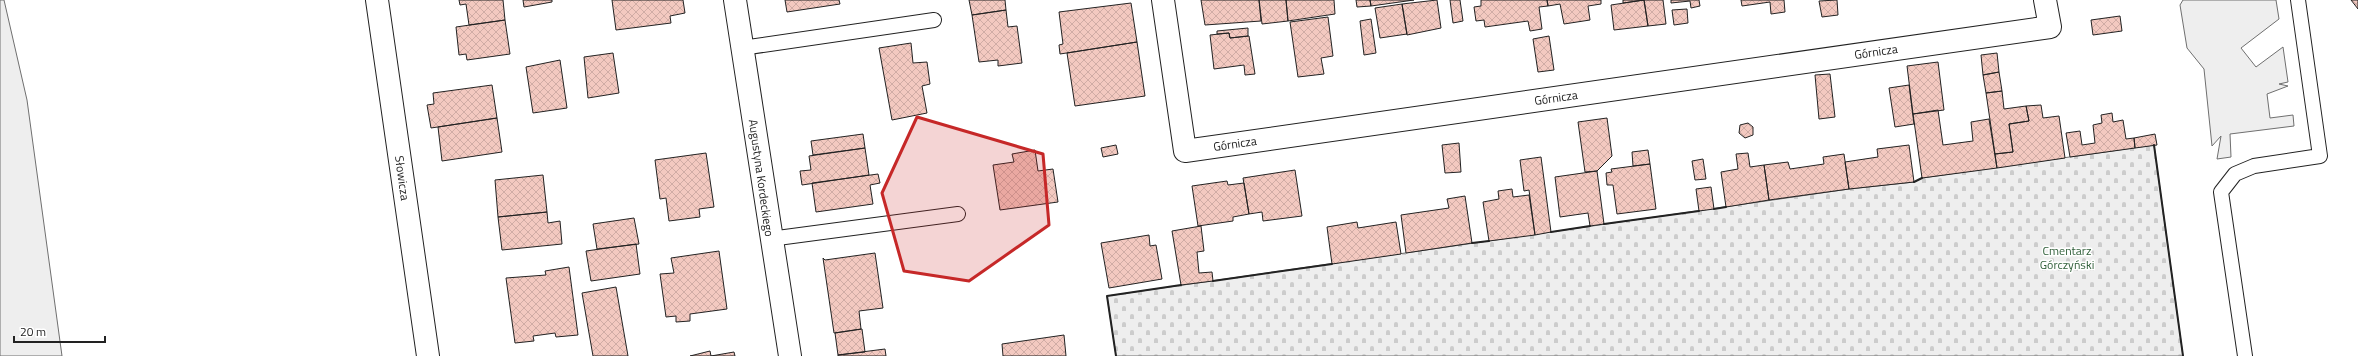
<svg xmlns="http://www.w3.org/2000/svg" width="2358" height="356" font-family="'Titillium Web',sans-serif">
  <defs>
    <pattern id="cemetery-stones" width="16" height="16" patternUnits="userSpaceOnUse"><rect width="16" height="16" fill="#eee"/><path d="M2 7V4a2 2 0 0 1 4 0v3zM10 15v-3a2 2 0 0 1 4 0v3z" fill="#ccc"/></pattern>
    <pattern id="building-cross-hatch" width="8" height="8" patternUnits="userSpaceOnUse"><rect width="8" height="8" fill="#f3c9c0"/><path d="M0 0l8 8M0 8l8-8" fill="none" stroke="#d0aca5"/></pattern>
  </defs>
  <rect width="100%" height="100%" fill="#fff"/>
  <!-- green -->
  <path fill="#eee" stroke="#6f6f6f" d="M0 0H4L27 100 62 356H0Z
    M2183 0H2276L2279 19 2241 48 2256 67 2283 47 2288 82 2279 84 2288 86 2267 94 2270 118 2293 115 2294 126 2230 134 2231 157 2217 159 2221 136 2212 146 2204 69 2187 48 2180 5Z"/>
  <!-- cemetery -->
  <path fill="url(#cemetery-stones)" stroke="#6f6f6f" d="M2154 145 2183 356H1116L1107 296 1849 189 1914 182 1922 178Z"/>
  <!-- building -->
  <path fill="url(#building-cross-hatch)" stroke="#222" d="M459 0H503L505 20 469 25 466 4 460 5Z
    M523 0H552V2L524 7Z
    M612 0H683L685 13 670 16 671 23 616 30Z
    M785 0H839L840 4 787 12Z
    M969 0H1005L1006 10 972 15Z
    M1201 0H1259L1261 21 1205 25Z
    M1259 0H1286L1288 21 1262 24Z
    M1286 0H1334L1335 14 1288 21Z
    M1356 0H1370L1371 6 1357 7Z
    M1370 0H1414L1371 6Z
    M1437 0 1441 28 1407 35 1402 4Z
    M1450 0H1460L1463 21 1453 23Z
    M1481 0H1547L1548 6 1539 7 1542 29 1530 31 1528 21 1485 27 1484 20 1476 21 1474 7 1481 6Z
    M1547 0H1601V4L1588 6 1590 20 1564 24 1560 4 1548 6Z
    M1623 0H1644L1623 3Z
    M1644 0H1663L1666 24 1648 26Z
    M1644 0 1648 26 1614 30 1611 5Z
    M1671 0H1699L1700 6 1691 8 1690 1 1671 3Z
    M1741 0H1784L1785 12 1771 14 1770 2 1742 6Z
    M1837 0 1838 15 1822 17 1819 1Z
    M2351 0H2358V9Z
    M1131 3 1137 42 1060 54 1059 45 1063 44 1059 12Z
    M1402 4 1407 34 1380 38 1375 8Z
    M1687 9 1688 23 1674 25 1672 10Z
    M1006 10 1008 27 1017 26 1022 63 998 66V60L979 62 972 15Z
    M2120 16 2122 31 2093 35 2091 20Z
    M1328 17 1333 56 1321 58 1324 74 1298 77 1290 22Z
    M1371 19 1376 53 1364 55 1360 21Z
    M505 20 510 54 467 60 466 54 459 55 456 27Z
    M1248 28V36L1230 38 1229 33 1217 34V31Z
    M1229 33 1230 38 1249 36 1255 74 1245 75 1244 65 1214 69 1210 35Z
    M1549 36 1554 70 1538 72 1533 39Z
    M1137 42 1145 96 1075 106 1067 53Z
    M911 43 913 63 927 62 930 84 922 86 927 113 892 120 879 48Z
    M613 53 619 93 588 98 584 57Z
    M1997 53 1999 72 1983 75 1981 55Z
    M560 60 567 108 533 113 526 67Z
    M1938 62 1944 110 1913 114 1907 66Z
    M1999 72 2002 91 1986 93 1983 75Z
    M1830 74 1835 117 1819 119 1815 75Z
    M492 85 497 118 431 128 427 105 434 104 433 93Z
    M1909 85 1914 124 1895 127 1889 88Z
    M2002 91 2004 109 2026 106 2029 121 2009 124 2013 152 1995 154 1986 93Z
    M2041 105 2043 118 2059 116 2065 158 1997 168 1995 154 2013 152 2009 124 2029 121 2026 106Z
    M1938 110 1943 145 1973 141 1971 122 1989 119 1997 168 1922 178 1913 114Z
    M2112 113 2113 122 2123 120 2126 139 2134 138 2135 148 2070 157 2066 133 2080 131 2082 145 2095 143 2093 125 2102 123 2101 115Z
    M497 118 502 152 442 161 438 127Z
    M1607 118 1612 156 1597 171 1585 172 1578 122Z
    M1748 123 1753 127V135L1745 138 1739 133 1740 125Z
    M863 134 865 148 813 155 811 141Z
    M2155 134 2157 145 2135 148 2134 138Z
    M1459 143 1461 172 1445 173 1442 145Z
    M1116 145 1118 154 1103 157 1101 148Z
    M1909 145 1914 182 1849 189 1845 162 1878 157 1877 149Z
    M865 148 869 175 802 185 800 171 811 170 809 156Z
    M1035 150 1038 171 1053 169 1058 202 1000 210 993 165 1014 162 1012 154Z
    M1648 150 1650 164 1633 166 1632 152Z
    M706 153 714 207 699 209 700 217 669 221 666 198 660 199 655 160Z
    M1748 153 1750 167 1764 165 1769 200 1726 207 1721 172 1738 169 1736 154Z
    M1844 154 1849 189 1769 200 1764 165 1788 162 1790 169 1824 164 1823 157Z
    M1541 157 1551 232 1535 235 1529 190 1524 191 1520 160Z
    M1703 159 1706 179 1695 180 1692 161Z
    M1650 164 1656 209 1617 214 1613 185H1607L1606 173 1612 172 1611 169Z
    M1295 170 1302 216 1263 221 1262 212 1249 214 1243 178Z
    M1597 171 1604 224 1590 226 1588 213 1560 217 1555 177Z
    M878 174 880 183 870 185 873 204 816 212 812 183Z
    M543 175 547 212 498 217 495 180Z
    M1227 181 1228 185 1244 183 1249 214 1233 217V221L1198 226 1192 186Z
    M1711 187 1714 209 1699 211 1696 189Z
    M1512 189 1513 197 1529 195 1535 235 1489 241 1483 202 1499 199 1498 191Z
    M1465 196 1472 243 1406 253 1401 215 1449 208 1447 199Z
    M547 212 548 223 560 221 562 244 502 250 498 217Z
    M634 218 639 244 597 249 593 224Z
    M1357 222 1358 228 1396 222 1401 254 1332 264 1327 227Z
    M1201 226 1204 251 1197 252 1199 273 1212 272 1213 281 1181 285 1172 231Z
    M1149 235 1150 246 1156 245 1162 279 1109 288 1101 243Z
    M636 244 640 274 591 281 586 251Z
    M719 251 727 309 690 314V321L676 322V316L666 317 660 274 674 273 671 258Z
    M875 253 883 308 859 311 861 329 834 333 823 258 825 260Z
    M569 267 578 335 556 337 555 333 533 336 534 341 515 343 506 278 546 275 545 271Z
    M616 287 628 356H593L582 293Z
    M862 329 865 352 838 355 835 333Z
    M1064 335 1066 356H1003L1002 344Z
    M885 349 886 356H838V355Z
    M710 351 711 356 734 352 735 356H690Z"/>
  <g fill="none" stroke-linecap="round" stroke-linejoin="round">
    <defs>
      <path id="service" d="M742 48 934 20
        M770 239 958 214
        M2245 356 2221 192 2235 174 2254 166 2320 156 2298 0"/>
      <path id="minor" d="M377 0 428 356
        M735 0 790 356
        M1163 0 1185 151 2050 27 2045 0"/>
    </defs>
    <!-- service casing -->
    <use href="#service" stroke="#222" stroke-width="16"/>
    <!-- minor casing -->
    <use href="#minor" stroke="#222" stroke-width="24"/>
    <!-- service -->
    <use href="#service" stroke="#fff" stroke-width="14"/>
    <!-- minor -->
    <use href="#minor" stroke="#fff" stroke-width="22"/>
    <!-- wall -->
    <path stroke="#222" stroke-width="2" d="M2154 145 2183 356
      M1914 182 1922 178
      M1714 209 1726 207
      M1604 224 1699 211
      M1551 232 1590 226
      M1472 243 1489 241
      M1213 281 1332 264
      M1116 356 1107 296 1181 285"/>
  </g>
  <!-- marked area -->
  <path fill="#c62828" fill-opacity="0.2" stroke="#c62828" stroke-width="3" stroke-linejoin="round" d="M917 117 1043 154 1049 225 969 281 904 271 882 193Z"/>
  <g text-anchor="middle" stroke-width="3" stroke-linejoin="round" paint-order="stroke">
    <!-- street labels -->
    <g font-size="12" fill="#222" stroke="#fff">
      <text transform="translate(1876 52) rotate(-8)" y="4">Górnicza</text>
      <text transform="translate(1556 98) rotate(-8)" y="4">Górnicza</text>
      <text transform="translate(1235 144) rotate(-8)" y="4">Górnicza</text>
      <text transform="translate(402 178) rotate(82)" y="4">Słowicza</text>
      <text transform="translate(761 178) rotate(82)" y="4">Augustyna Kordeckiego</text>
    </g>
    <!-- park labels -->
    <g font-size="12" fill="#2f5e38" stroke="#fff">
      <text x="2067" y="255">Cmentarz<tspan x="2067" dy="14">Górczyński</tspan></text>
    </g>
  </g>
  <!-- scale -->
  <path d="M14 336v6h91v-6" fill="none" stroke="#222222" stroke-width="2"/>
  <text x="20" y="336" font-size="12" fill="#222222" stroke="#ffffff" stroke-width="3" paint-order="stroke">20 m</text>
</svg>
